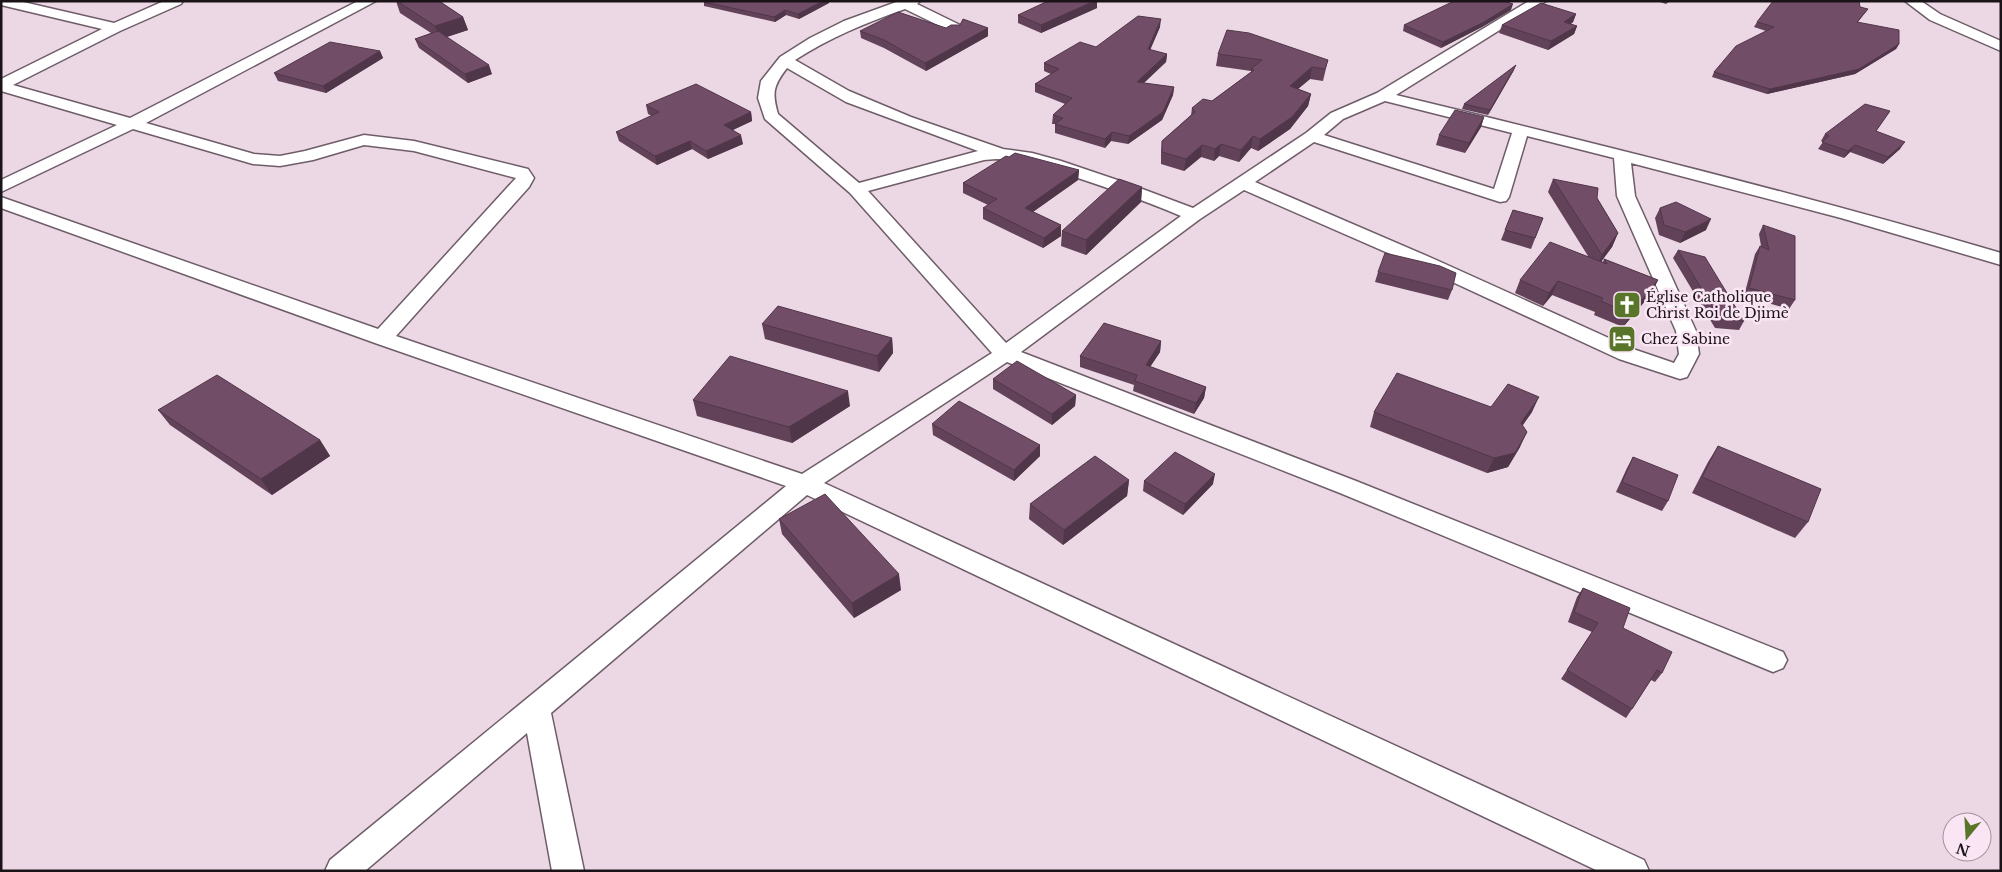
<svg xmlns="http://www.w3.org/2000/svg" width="2002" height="872" font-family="'Libre Baskerville',serif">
  <rect width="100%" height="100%" fill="#ecd7e5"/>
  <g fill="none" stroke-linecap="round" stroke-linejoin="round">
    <defs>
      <path id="street" d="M1 1H19L114 23 164 1H183L181 4 120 31 13 85 130 118 358 1H376L146 123 254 154 280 156 305 151 364 135 414 141 528 169 534 178 529 187 396 336 802 474 992 353 850 193 765 119 758 98 761 81 780 57 810 38 844 21 899 1H920L917 4 960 25 962 28 960 31H950L905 9C865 23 831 37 795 60L849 91 911 117 1003 149 1032 153 1061 161 1129 184 1193 208 1306 133 1331 113 1377 93 1529 1H1546L1396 95C1599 144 1800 194 2001 253V265L1841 218 1631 163 1635 196 1696 331 1699 354 1687 377 1680 379 1619 359 1420 267 1244 190 1200 219 1021 352 1356 481 1783 652 1787 660 1783 668 1773 672 1340 493 1007 362 824 483 1644 860 1649 871H1598L807 495 551 713 584 871H552L527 733 365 871H325L330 860 786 486 375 343 1 208V197L378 329 516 178 414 151 364 145 313 160 280 166 253 164 133 129 1 192V180L117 125 1 91V79L102 29 1 5ZM787 68 846 102 978 151 859 183 778 114C772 93 773 86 787 68ZM1385 101 1512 133 1494 189 1324 135 1343 119ZM1527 136 1614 158 1617 196 1676 331 1679 354 1674 363 1633 349 1434 259 1255 182 1314 142 1500 202 1506 201 1509 197ZM996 159C1024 160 1048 169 1075 177 1111 189 1146 201 1181 216L1006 343 868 191 984 160Z
        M1905 1H1921L1940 14 2001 41V51L1930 20Z"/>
    </defs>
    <!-- street casing -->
    <use href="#street" stroke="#6e5d69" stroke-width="3"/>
    <!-- street -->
    <use href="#street" fill="#fff" fill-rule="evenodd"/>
  </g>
  <!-- wall -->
  <path fill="#624259" d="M396 1H439L463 17 468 30 447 37 492 74 468 83 419 48 415 39 431 33 400 13Z
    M1657 1H1670L1666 4Z
    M704 2 829 3 799 19 786 15 775 22 704 6Z
    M1860 7 1868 9 1858 22 1899 44 1896 49 1855 74 1767 94 1712 77 1714 72 1766 31 1754 27 1757 22Z
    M1097 8 1041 33 1018 23V15Z
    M1511 10 1482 27 1441 48 1403 31 1404 25Z
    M1576 14 1573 22 1571 24 1577 26 1574 34 1548 50 1499 33 1502 25Z
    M960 25 988 28V36L926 71 884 48 861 38 860 31 946 28Z
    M1160 27 1150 50 1167 54 1166 62 1144 83 1174 87 1173 95 1162 120 1128 144 1111 141 1105 148 1055 133V124H1052L1053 115 1065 104 1035 92V84L1051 74 1044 71V63Z
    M380 51 383 58 326 93 278 81 274 73Z
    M1218 54 1328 60 1323 81 1310 79 1298 89 1311 94 1308 106 1290 129 1258 151 1251 148 1239 162 1219 156 1214 161 1201 157 1184 171 1161 164V153L1162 141 1191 115 1192 108 1212 101 1251 72V71L1216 66Z
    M1514 70 1488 115 1462 109 1464 104Z
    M646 105 751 112 752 121 733 130 743 144 708 159 692 149 657 165 619 141 616 132 652 116 648 114Z
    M1890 111 1876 131 1900 149 1883 164 1850 152 1844 158 1818 149 1823 142 1821 141 1825 134Z
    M1484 117 1481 127 1465 153 1436 145 1439 135Z
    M1009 157 1079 170 1078 180 1033 212 1061 225V236L1043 248 983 219V208L988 205 963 193V183Z
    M1553 179 1597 198 1618 233 1612 247 1601 261 1603 262 1604 259 1658 280 1651 294 1623 327 1594 315 1595 312 1552 295 1543 306 1515 293 1520 280 1588 256 1548 192Z
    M1142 187 1141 202 1086 255 1061 246 1062 231Z
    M1660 208 1706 230 1680 243 1659 235 1655 218Z
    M1513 210 1543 218 1531 249 1501 240Z
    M1763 225 1795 300 1789 309 1744 296 1755 254 1760 246H1761L1759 234Z
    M1678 250 1744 321 1739 330 1715 328 1673 258Z
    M1378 272 1452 290 1448 300 1375 282Z
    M762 324 892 338 893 353 879 372 765 339Z
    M1161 341 1160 352 1150 367 1206 387 1204 398 1194 414 1133 391 1134 385 1080 367V356Z
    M993 379 1076 395 1075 406 1052 425 993 389Z
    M693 400 850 406 792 443 697 416Z
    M158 410 320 440 330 456 272 495 170 425Z
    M1374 412H1532L1523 425 1520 447 1508 467 1487 473 1370 427Z
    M932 424 1040 445V456L1014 481 933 435Z
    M1718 446 1808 522 1795 538 1692 493 1708 462Z
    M1633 457 1668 501 1662 511 1616 492 1627 468Z
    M1129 480 1127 496 1063 545 1029 519 1030 504Z
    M1144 481 1213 484 1183 515 1143 491Z
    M779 519 901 590 854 618 782 534Z
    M1583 588 1623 628 1662 673 1655 682 1651 680 1632 709 1626 718 1561 679 1592 632 1568 622 1577 597Z"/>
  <!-- shaded-wall -->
  <path fill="#503649" d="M823 1H829V3L799 19 798 14Z
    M1094 1H1097V8L1041 33V25Z
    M1513 4 1511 10 1482 27 1441 48 1443 42Z
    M785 10 786 15 775 22 774 17Z
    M1576 14 1573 22 1561 30 1564 22Z
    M463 17 468 30 440 39 435 26Z
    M1161 19 1160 27 1147 57 1148 49Z
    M1577 26 1574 34 1548 50 1551 41Z
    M988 28V36L926 71 925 63Z
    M1899 44 1896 49 1855 74 1767 94 1770 89Z
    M380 51 383 58 326 93 323 86Z
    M1167 54 1166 62 1136 90 1137 82Z
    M489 65 492 74 468 83 465 74Z
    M1516 65 1514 70 1488 115 1490 110Z
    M1312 67 1310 79 1288 97 1290 86Z
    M1174 87 1173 95 1162 120 1128 144 1129 136Z
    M1311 94 1308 106 1290 129 1258 151 1260 139Z
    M751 112 752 121 726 133 724 125Z
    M1484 117 1481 127 1465 153 1469 143Z
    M1112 132 1111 141 1105 148V139Z
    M741 135 743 144 708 159 706 151Z
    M1253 136 1251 148 1239 162 1241 150Z
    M690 141 692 149 657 165 655 156Z
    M1905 142 1900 149 1883 164 1888 157Z
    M1221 144 1219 156 1214 161 1215 149Z
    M1202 145 1201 157 1184 171 1186 159Z
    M1855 145 1850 152 1844 158 1848 151Z
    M1079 170 1078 180 1024 218 1025 208Z
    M1142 187 1141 202 1086 255V240Z
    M1711 219 1706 230 1680 243 1685 232Z
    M1061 225V236L1043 248 1044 238Z
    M1618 233 1612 247 1596 269 1602 255Z
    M1658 280 1651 294 1623 327 1630 314Z
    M1558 281 1552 295 1543 306 1549 293Z
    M892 338 893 353 879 372 877 356Z
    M1161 341 1160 352 1144 376 1146 365Z
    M1206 387 1204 398 1194 414 1196 403Z
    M848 391 850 406 792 443 789 427Z
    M1076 395 1075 406 1052 425V414Z
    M1539 397 1532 412 1514 437 1521 423Z
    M1527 432 1520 447 1508 467 1487 473 1494 458Z
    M320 440 330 456 272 495 261 479Z
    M1040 445V456L1014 481V470Z
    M1215 474 1213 484 1183 515 1185 504Z
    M1129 480 1127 496 1063 545 1064 530Z
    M899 574 901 590 854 618 852 603Z"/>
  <!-- building -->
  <path fill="#724d68" stroke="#503649" d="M397 1H439L463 17 435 26Z
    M705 1H823L798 14 785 10 774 17 704 2Z
    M1048 1H1094L1041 25 1018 15Z
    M1454 1H1504L1513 4 1484 22 1443 42 1404 25Z
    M1773 1H1859L1860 7 1868 9 1857 22 1899 30V44L1859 69 1770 89 1714 72 1736 46 1774 27 1757 22Z
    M1541 3 1576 14 1564 22 1577 26 1551 41 1502 25Z
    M898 12 946 28 951 25H960L963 19 988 28 925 63 884 40 860 31Z
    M1138 16 1161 19 1148 49 1167 54 1137 82 1174 87 1163 112 1129 136 1112 132 1105 139 1055 124 1063 118 1053 115 1072 98 1035 84 1059 69 1044 63 1080 42 1096 47Z
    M1227 30 1249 33 1328 60 1325 69 1312 67 1290 86 1311 94 1292 117 1260 139 1253 136 1241 150 1221 144 1215 149 1202 145 1186 159 1162 152V141L1195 112 1192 108 1203 99 1212 101 1254 70 1251 69 1262 60 1218 54Z
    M438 31 489 65 465 74 415 39Z
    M330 42 380 51 323 86 274 73Z
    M1516 65 1490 110 1464 104Z
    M696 84 751 112 724 125 741 135 706 151 690 141 655 156 616 132 659 112 646 105Z
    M1865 104 1890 111 1876 131 1905 142 1888 157 1855 145 1848 151 1822 142 1829 136 1825 134Z
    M1455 110 1484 117 1469 143 1439 135Z
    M1015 153 1079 170 1025 208 1061 225 1044 238 983 208 997 199 963 183 1006 156 1009 157Z
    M1119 179 1142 187 1086 240 1062 231Z
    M1553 179 1598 188 1597 198 1618 233 1602 255Z
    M1676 202 1711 219 1685 232 1664 225 1660 208Z
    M1513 210 1543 218 1535 238 1505 230Z
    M1763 225 1795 236V300L1749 288 1760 246 1769 250Z
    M1550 242 1607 264 1604 259 1658 280 1630 314 1601 301 1603 298 1558 281 1549 293 1520 280Z
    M1678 250 1705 257 1744 321 1720 319Z
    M1385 253 1440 266 1456 273 1452 290 1378 272Z
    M778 306 892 338 877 356 762 324Z
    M1104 323 1161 341 1146 365 1206 387 1196 403 1135 381 1137 375 1080 356Z
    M730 356 848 391 789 427 693 400Z
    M1017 361 1076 395 1052 414 993 379Z
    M1397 373 1491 407 1508 384 1539 397 1521 423 1527 432 1515 453 1494 458 1374 412Z
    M217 375 320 440 261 479 158 410Z
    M959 401 1040 445 1014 470 932 424Z
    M1718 446 1821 489 1808 522 1702 477Z
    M1175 452 1215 474 1185 504 1144 481Z
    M1095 456 1129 480 1064 530 1030 504Z
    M1633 457 1678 475 1668 501 1622 482Z
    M825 494 899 574 852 603 779 519Z
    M1583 588 1630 608 1623 628 1672 652 1662 673 1657 670 1632 709 1567 670 1598 623 1574 612Z"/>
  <!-- icons -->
  <defs>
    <symbol id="church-square" viewBox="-11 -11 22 22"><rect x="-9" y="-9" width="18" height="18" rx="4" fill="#597529" stroke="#f9e5f3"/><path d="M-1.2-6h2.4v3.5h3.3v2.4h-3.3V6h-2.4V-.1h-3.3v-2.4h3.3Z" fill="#fff"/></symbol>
    <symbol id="hotel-square" viewBox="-11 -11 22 22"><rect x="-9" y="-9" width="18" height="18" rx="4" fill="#597529" stroke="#f9e5f3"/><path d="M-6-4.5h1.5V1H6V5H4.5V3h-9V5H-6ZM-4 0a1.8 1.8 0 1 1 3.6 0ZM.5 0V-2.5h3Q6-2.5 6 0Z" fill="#fff"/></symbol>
  </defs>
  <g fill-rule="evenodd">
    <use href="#church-square" x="1611" y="289" width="32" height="32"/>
    <use href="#hotel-square" x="1606" y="323" width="32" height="32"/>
  </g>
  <g text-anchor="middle" stroke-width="5" stroke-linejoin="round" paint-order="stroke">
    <!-- poi labels -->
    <g font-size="14" fill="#1a1318" stroke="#f9e5f3" text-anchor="start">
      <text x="1646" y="302">Église Catholique<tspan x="1646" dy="16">Christ Roi de Djimè</tspan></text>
      <text x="1641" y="344">Chez Sabine</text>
    </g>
  </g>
  <!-- border -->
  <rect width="2002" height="872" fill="none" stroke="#1a1318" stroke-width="5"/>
  <!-- north arrow -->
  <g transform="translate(1967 837) rotate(198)"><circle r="24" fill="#f9e5f3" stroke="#a0919b"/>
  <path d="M0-4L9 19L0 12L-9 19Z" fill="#597529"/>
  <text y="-8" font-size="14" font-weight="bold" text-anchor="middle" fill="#1a1318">N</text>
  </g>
</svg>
